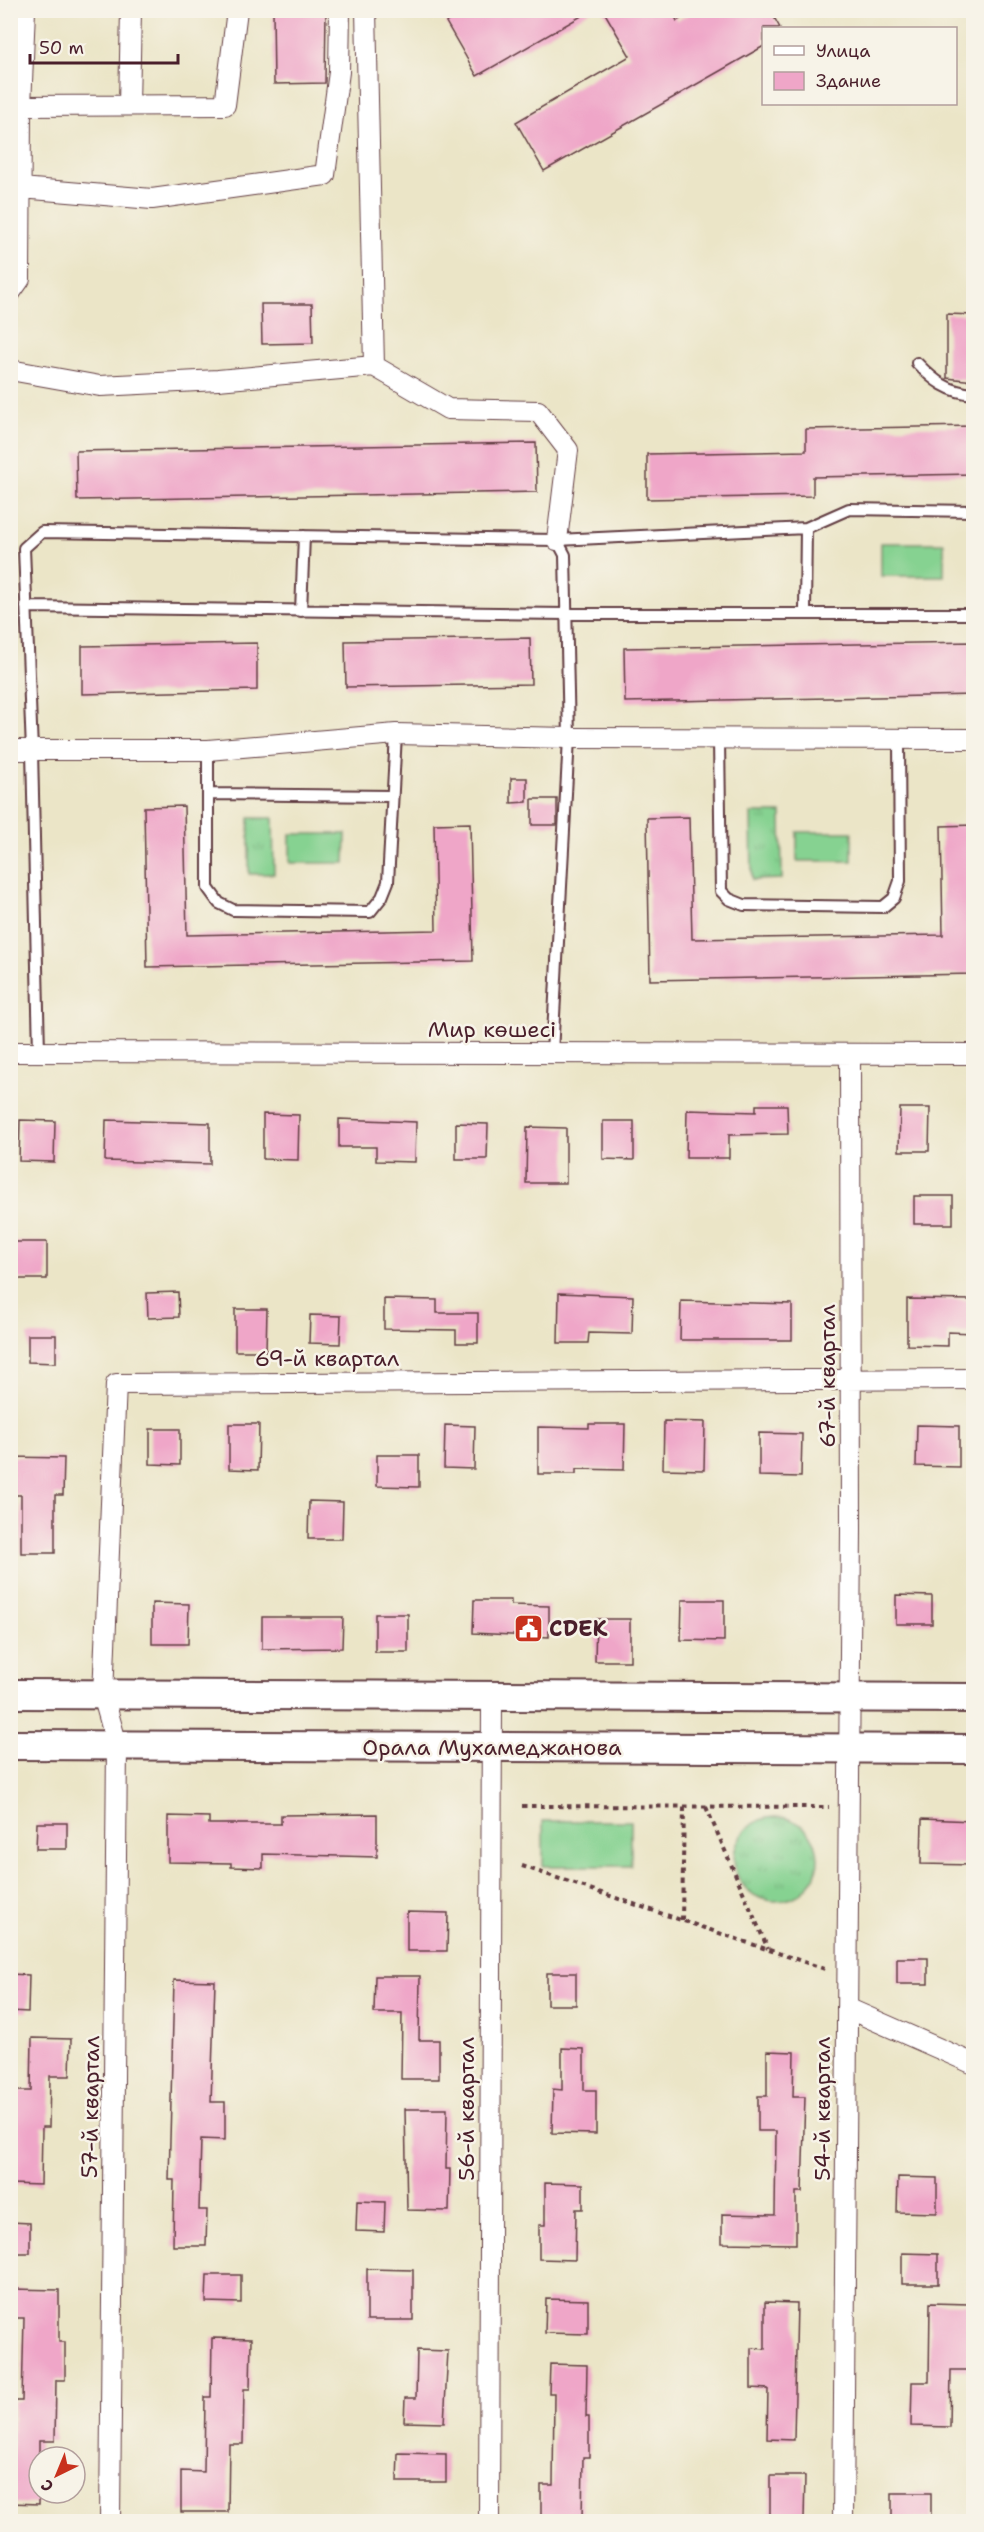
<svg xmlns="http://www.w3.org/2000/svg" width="984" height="2532" font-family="'Shantell Sans',sans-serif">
  <defs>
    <pattern id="park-tufts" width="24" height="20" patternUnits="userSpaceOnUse" patternTransform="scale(1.5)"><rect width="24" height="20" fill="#86d291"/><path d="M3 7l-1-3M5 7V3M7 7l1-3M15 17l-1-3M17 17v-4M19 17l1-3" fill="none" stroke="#75b47d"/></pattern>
  </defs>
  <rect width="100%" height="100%" fill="#f7f3e8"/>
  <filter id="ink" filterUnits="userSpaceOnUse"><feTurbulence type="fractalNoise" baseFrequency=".0167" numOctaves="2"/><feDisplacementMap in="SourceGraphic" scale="12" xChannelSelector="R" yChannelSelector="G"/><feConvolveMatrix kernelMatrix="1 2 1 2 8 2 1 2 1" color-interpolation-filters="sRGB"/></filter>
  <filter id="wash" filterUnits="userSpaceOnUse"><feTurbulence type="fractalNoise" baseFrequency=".008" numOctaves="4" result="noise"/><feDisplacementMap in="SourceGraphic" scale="24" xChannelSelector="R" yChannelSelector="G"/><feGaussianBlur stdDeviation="1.35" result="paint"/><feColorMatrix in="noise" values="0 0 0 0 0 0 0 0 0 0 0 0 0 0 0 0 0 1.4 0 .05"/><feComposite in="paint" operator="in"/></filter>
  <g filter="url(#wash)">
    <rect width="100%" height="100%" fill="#ebe5c7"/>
    <!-- park -->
    <path fill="url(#park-tufts)" stroke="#68785e" stroke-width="1.5" d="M751 813H781L782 879 752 880Z
      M249 818H273L274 874H249Z
      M734 1859a42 42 0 1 1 84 0a42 42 0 1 1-84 0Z"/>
    <!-- pitch -->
    <path fill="#86d291" stroke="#68785e" stroke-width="1.5" d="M881 543H944V576H881Z
      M797 832H852V861H797Z
      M290 834H346L345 863H290Z
      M543 1821H631V1866H543Z"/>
    <g id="blocks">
      <!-- building -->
      <path fill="#efa6c8" d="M273 10H326L325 83 274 84Z
        M467 10H592L477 76 446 22Z
        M603 10H672L677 21 695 10H770L780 28H764V46L544 171 516 122 630 56Z
        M261 304H312L313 343 262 344Z
        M947 314 974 315V381L947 378Z
        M974 426V474L813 477V496L647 499V454L806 451V429Z
        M536 443 537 492 77 500 76 451Z
        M530 638 531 684 346 687 345 641Z
        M974 642V695L625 702 624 648Z
        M257 643V690L82 694V646Z
        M511 778H527V802L511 803Z
        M532 799H557V825H532Z
        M184 806 187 935 436 930 434 824 470 823 473 961 147 967 144 807Z
        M689 817 692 939 943 935 941 826 974 825V974L650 980 647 818Z
        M756 1105H787L788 1134 729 1135V1158H686L687 1110 756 1112Z
        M900 1108H930L929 1151H899Z
        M263 1114 299 1115 298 1160 263 1159Z
        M339 1119 416 1122 415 1162 376 1161V1147H339Z
        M20 1120 55 1121 54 1162 19 1161Z
        M106 1120 210 1123V1164L105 1161Z
        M603 1121H634V1160L603 1159Z
        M456 1123 488 1124 487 1159H456Z
        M527 1127 566 1128V1183H526Z
        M914 1196H953V1224H914Z
        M12 1242H47V1279H12Z
        M178 1292 179 1317 148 1318 147 1293Z
        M559 1293 633 1296 632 1334 589 1333 588 1343H558Z
        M384 1299 437 1300V1313H478V1343H456V1330L384 1329Z
        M907 1299 974 1300V1333L948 1332V1346L907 1345Z
        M681 1301 792 1304V1340H680Z
        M235 1309H267L266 1351H235Z
        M310 1315 341 1316 340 1344 309 1343Z
        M28 1335H56V1363L28 1362Z
        M664 1421 705 1422 704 1470 663 1469Z
        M229 1424H259L258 1470 229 1469Z
        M589 1424H625L624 1470 576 1469V1474H538V1427L589 1428Z
        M445 1425 475 1426 474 1469 444 1468Z
        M917 1425 959 1426V1467L916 1466Z
        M150 1429H180V1465L150 1464Z
        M759 1433 802 1434 801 1477 759 1476Z
        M377 1455H419V1487L377 1486Z
        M10 1457 64 1458 63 1495H55V1553H21V1495H10Z
        M309 1501 343 1502 342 1539H308Z
        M896 1595 932 1596V1624H896Z
        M474 1600H511V1605L549 1606V1637L473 1633Z
        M682 1600H724V1641L681 1640Z
        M152 1603 189 1604 188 1644H152Z
        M375 1614H408V1652H375Z
        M262 1617H343L342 1648 262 1649Z
        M596 1619H630V1661H595Z
        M377 1814V1857L263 1854V1868L231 1867V1863L168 1862V1816L209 1817V1824H281V1815Z
        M922 1819 974 1821V1865L921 1864Z
        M37 1823H67V1849H36Z
        M407 1912 448 1913 447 1951H407Z
        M897 1958H928V1984H897Z
        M547 1973H576V2005H547Z
        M10 1974 29 1975 28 2012 10 2011Z
        M375 1976H420L419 2040H439V2079H401L402 2013H374Z
        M174 1980 215 1981 211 2102H225V2140L201 2139 199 2210H207L206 2246H173L174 2180H169Z
        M32 2038 71 2039 70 2076H50L49 2127H42L41 2185 10 2184V2091H31Z
        M562 2048 584 2049V2090H596V2134L552 2133 553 2089 562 2090Z
        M767 2051 794 2052 793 2097H805L802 2192H796V2244L722 2243V2214L775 2215 776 2131H758V2096H767Z
        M405 2109H447L446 2169H450L449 2211 407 2210Z
        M898 2177 937 2178V2213L897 2212Z
        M545 2183 583 2184V2209H576L575 2260 539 2259V2225H545Z
        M357 2201 385 2202 384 2232 356 2231Z
        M10 2222 30 2223V2253H10Z
        M902 2253 938 2254V2284H902Z
        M367 2269 413 2270V2320H367Z
        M207 2275H241V2303L206 2302Z
        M10 2289 59 2290V2342H65V2380H56L55 2441H39V2504L10 2503 14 2401H22L24 2318H10Z
        M546 2299 588 2300V2334L545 2333Z
        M765 2302 797 2303 794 2440 767 2439 768 2389 751 2388V2348L765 2349Z
        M930 2303 969 2304V2370H951L950 2427 911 2426 912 2382H929Z
        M212 2338 251 2339 250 2389H244L243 2444H229L228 2512H181V2471L204 2472 205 2397H211Z
        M417 2350 448 2351 444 2423 404 2422 405 2398H416Z
        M550 2364 587 2365 586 2417H589V2457H583L582 2521H541V2485H553L554 2393H549Z
        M398 2453 446 2454V2482H397Z
        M770 2476H805L804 2520 770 2519Z
        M892 2493H931V2519H892Z"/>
    </g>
  </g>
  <g filter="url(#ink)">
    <use href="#blocks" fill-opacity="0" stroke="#623d42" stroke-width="1.5"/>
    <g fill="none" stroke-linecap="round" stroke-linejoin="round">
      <defs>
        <path id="lane" d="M917 363C934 381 948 392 974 394
          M557 540 806 528 849 509 974 511
          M26 607 567 614H974
          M301 611 304 536
          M805 612 806 528
          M719 739 721 891 729 899 744 905 883 907 894 898 900 881 899 739
          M208 750V888L219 903 233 910 370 912 382 897 388 882 396 734
          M208 794 392 796
          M39 1052 32 751 24 548 42 532 557 540 565 555 569 738 552 1053"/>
        <path id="street" d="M366 10 374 366 448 409 538 411 568 450 557 540
          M129 105 131 10
          M21 106 225 105 237 10
          M21 188 152 199 325 175 339 72 340 10
          M10 293 20 279 21 106 25 10
          M10 370 100 386 218 380 374 366
          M10 750H208L396 734 569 738 974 739
          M10 1052 974 1054
          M847 2008 974 2064
          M110 2522 117 1745 103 1695 116 1384 974 1379
          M489 2522 492 1696
          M843 2522 851 1529 850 1054"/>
        <path id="secondary" d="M10 1694 974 1698
          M10 1745 974 1749"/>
      </defs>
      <!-- lane casing -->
      <use href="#lane" stroke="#623d42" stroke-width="14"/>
      <!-- street casing -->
      <use href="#street" stroke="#623d42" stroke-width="22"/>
      <!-- secondary casing -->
      <use href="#secondary" stroke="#623d42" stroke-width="32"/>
      <!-- path -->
      <path stroke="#623d42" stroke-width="4" stroke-dasharray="4.5 4.5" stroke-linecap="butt" d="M522 1806 829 1807
        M706 1807 768 1949
        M522 1866 828 1970
        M682 1920 684 1807"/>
      <!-- lane -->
      <use href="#lane" stroke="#fff" stroke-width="10"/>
      <!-- street -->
      <use href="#street" stroke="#fff" stroke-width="20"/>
      <!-- secondary -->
      <use href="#secondary" stroke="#fff" stroke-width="28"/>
    </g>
  </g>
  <!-- icons -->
  <defs>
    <symbol id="civic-square" viewBox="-11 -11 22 22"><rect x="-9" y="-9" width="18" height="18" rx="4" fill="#c8321e" stroke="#f7f3e8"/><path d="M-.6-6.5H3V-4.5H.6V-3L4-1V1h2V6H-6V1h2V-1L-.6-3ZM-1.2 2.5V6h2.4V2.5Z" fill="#fff"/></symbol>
  </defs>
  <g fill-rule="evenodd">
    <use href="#civic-square" x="512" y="1612" width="33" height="33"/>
  </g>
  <g text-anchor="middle" stroke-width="5" stroke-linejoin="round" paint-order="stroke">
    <!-- street labels -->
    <g font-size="22" fill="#4a1f2b" stroke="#f7f3e8">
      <text x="492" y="1037">Мир көшесі</text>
      <text x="327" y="1366">69-й квартал</text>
      <text transform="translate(827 1376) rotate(-90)" y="8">67-й квартал</text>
      <text x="492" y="1755">Орала Мухамеджанова</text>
      <text transform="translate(90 2107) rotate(-89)" y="8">57-й квартал</text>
      <text transform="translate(466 2109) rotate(-90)" y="8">56-й квартал</text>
      <text transform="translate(822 2109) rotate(-90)" y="8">54-й квартал</text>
    </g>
    <!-- poi labels -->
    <g font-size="22" font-weight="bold" fill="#4a1f2b" stroke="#f7f3e8" text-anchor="start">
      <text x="549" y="1636">CDEK</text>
    </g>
  </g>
  <!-- margin -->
  <rect width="984" height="2532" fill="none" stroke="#f7f3e8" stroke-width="36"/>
  <!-- legend -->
  <rect x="762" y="27" width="195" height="78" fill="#f7f3e8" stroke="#b29e9c" stroke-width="1.5"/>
  <rect x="774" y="46" width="30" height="9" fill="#ffffff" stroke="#b29e9c" stroke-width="1.5"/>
  <text x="816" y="57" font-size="18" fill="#4a1f2b">Улица</text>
  <rect x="774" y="72" width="30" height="18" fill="#efa6c8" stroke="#b29e9c" stroke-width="1.5"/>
  <text x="816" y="87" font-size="18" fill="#4a1f2b">Здание</text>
  <!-- north arrow -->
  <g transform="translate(57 2475) rotate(223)"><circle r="28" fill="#f7f3e8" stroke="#b29e9c" stroke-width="1.5"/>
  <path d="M0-4.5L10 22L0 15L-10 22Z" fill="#c8321e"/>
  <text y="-9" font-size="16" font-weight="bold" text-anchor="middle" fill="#4a1f2b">С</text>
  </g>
  <!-- scale -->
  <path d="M30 54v9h148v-9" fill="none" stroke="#4a1f2b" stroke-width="3"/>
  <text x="39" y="54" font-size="18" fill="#4a1f2b" stroke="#f7f3e8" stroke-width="4.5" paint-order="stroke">50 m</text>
</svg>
